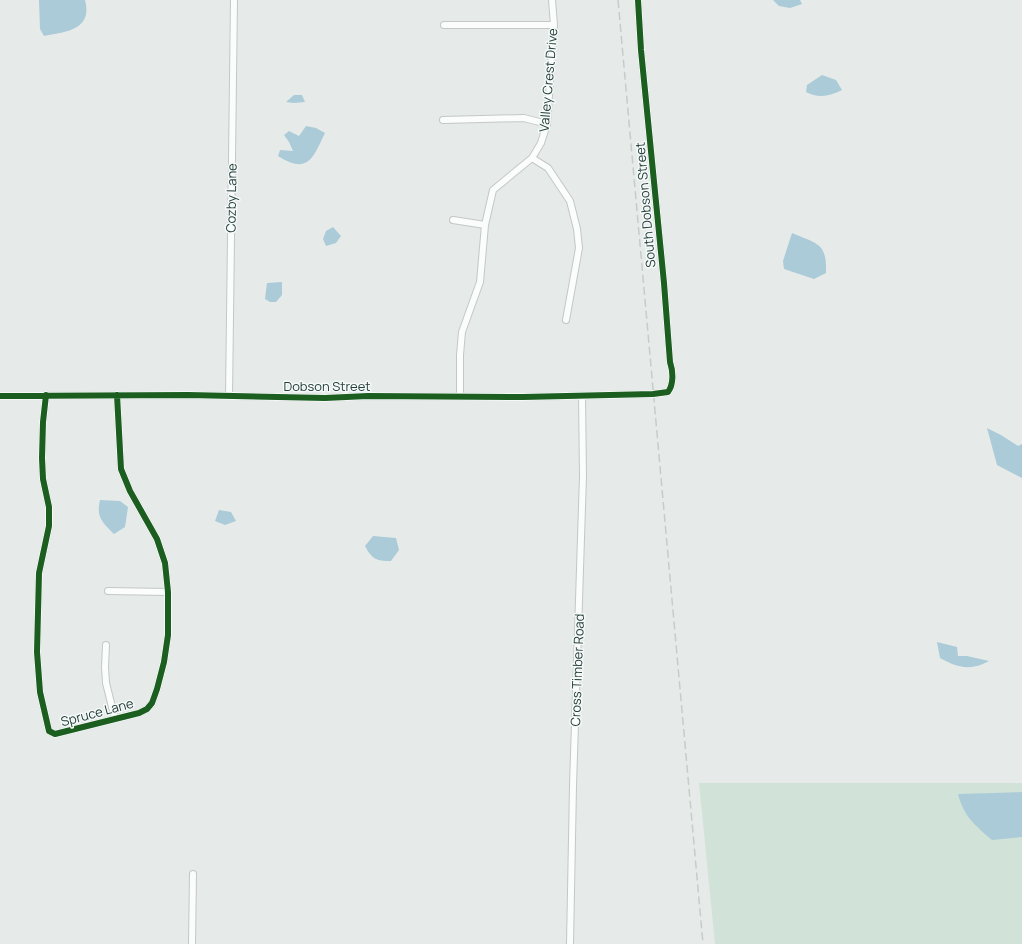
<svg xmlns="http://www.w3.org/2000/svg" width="1022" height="944" font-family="Manrope,sans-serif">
  <rect width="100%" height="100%" fill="#e6ebe9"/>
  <!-- green -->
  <path fill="#d1e3d8" d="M699 783H1022V944H715Z"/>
  <!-- water -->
  <path fill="#aacbd7" d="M39 0H85C93 30 66 32 44 36L40 29Z
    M773 0H800L802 4 790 8 779 6Z
    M822 75 836 80 842 90C830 96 819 99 806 92L807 85Z
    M294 95H302L305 102 294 103 286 102Z
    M306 126 316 128 325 133C313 158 308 175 278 156L280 150 293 151 289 142 284 135 289 131 299 136Z
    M333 227 341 236 336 243 326 246 323 239 326 231Z
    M792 233C817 244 827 242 826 273L814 279 784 269 783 261Z
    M282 282V295L276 302H270L265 299 267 283Z
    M987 428 1001 435 1018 446 1022 444V478L997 465Z
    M100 500 120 501 128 507 125 527 114 534C102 522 96 517 100 500Z
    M219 510 231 512 236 521 225 525 215 521Z
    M373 536 396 538 399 550 391 561C376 561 372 559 365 546Z
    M937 642 957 647 958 656H967L989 661C971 671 958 668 940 658Z
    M1022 792V837L992 840C975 825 964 817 958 794Z"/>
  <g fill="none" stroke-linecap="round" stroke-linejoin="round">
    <defs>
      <path id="minor" d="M444 25H554
        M443 120 524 118 547 124
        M532 158 548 168 570 201 577 229 579 248 566 320
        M453 220 485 225
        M46 395 43 422 42 458 43 479 49 507V526L39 573 37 652 40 692 49 731 55 734 139 713 147 709 152 703 157 689 164 662 168 635V592L165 563 157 539 130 491 121 469 117 395
        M0 396 188 395 325 398 368 396 523 397 653 394 668 392C674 384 673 371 670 362L664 283 641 50 638 0
        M229 396 234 0
        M460 397V355L462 332 480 282 485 225 493 190 532 158 541 143 547 124 554 25 552 0
        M108 591 168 592
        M106 645 105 667 106 683 115 719
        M192 944 193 874
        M570 944 573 786 583 476 582 396"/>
    </defs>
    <!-- minor casing -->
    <use href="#minor" stroke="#c3c8c6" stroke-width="8"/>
    <!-- minor -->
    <use href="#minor" stroke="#fbfcfc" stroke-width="6"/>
    <!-- rail -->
    <path stroke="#c7ccca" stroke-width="1.5" stroke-dasharray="8 4" stroke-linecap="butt" d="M618 0 703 944"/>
    <defs>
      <path id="cycleway" d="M46 395 43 422 42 458 43 479 49 507V526L39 573 37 652 40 692 49 731 55 734 139 713 147 709 152 703 157 689 164 662 168 635V592L165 563 157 539 130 491 121 469 117 395
        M0 396 188 395 325 398 368 396 523 397 653 394 668 392C674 384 673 371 670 362L664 283 641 50 638 0"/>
    </defs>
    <!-- cycleway casing -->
    <use href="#cycleway" stroke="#f5f9f8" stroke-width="8"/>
    <!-- cycleway -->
    <use href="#cycleway" stroke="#1b5e20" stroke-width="6"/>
  </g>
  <g text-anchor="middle" stroke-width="3" stroke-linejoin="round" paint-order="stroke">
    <!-- street labels -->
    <g font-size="13" fill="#243e3a" stroke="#f5f9f8">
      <text transform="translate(548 80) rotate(-85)" y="5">Valley Crest Drive</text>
      <text transform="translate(231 198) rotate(-89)" y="5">Cozby Lane</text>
      <text transform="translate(645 205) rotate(-95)" y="5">South Dobson Street</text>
      <text x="327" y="391">Dobson Street</text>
      <text transform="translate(577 670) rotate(-88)" y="5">Cross Timber Road</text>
      <text transform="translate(97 712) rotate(-15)" y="5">Spruce Lane</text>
    </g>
  </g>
</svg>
